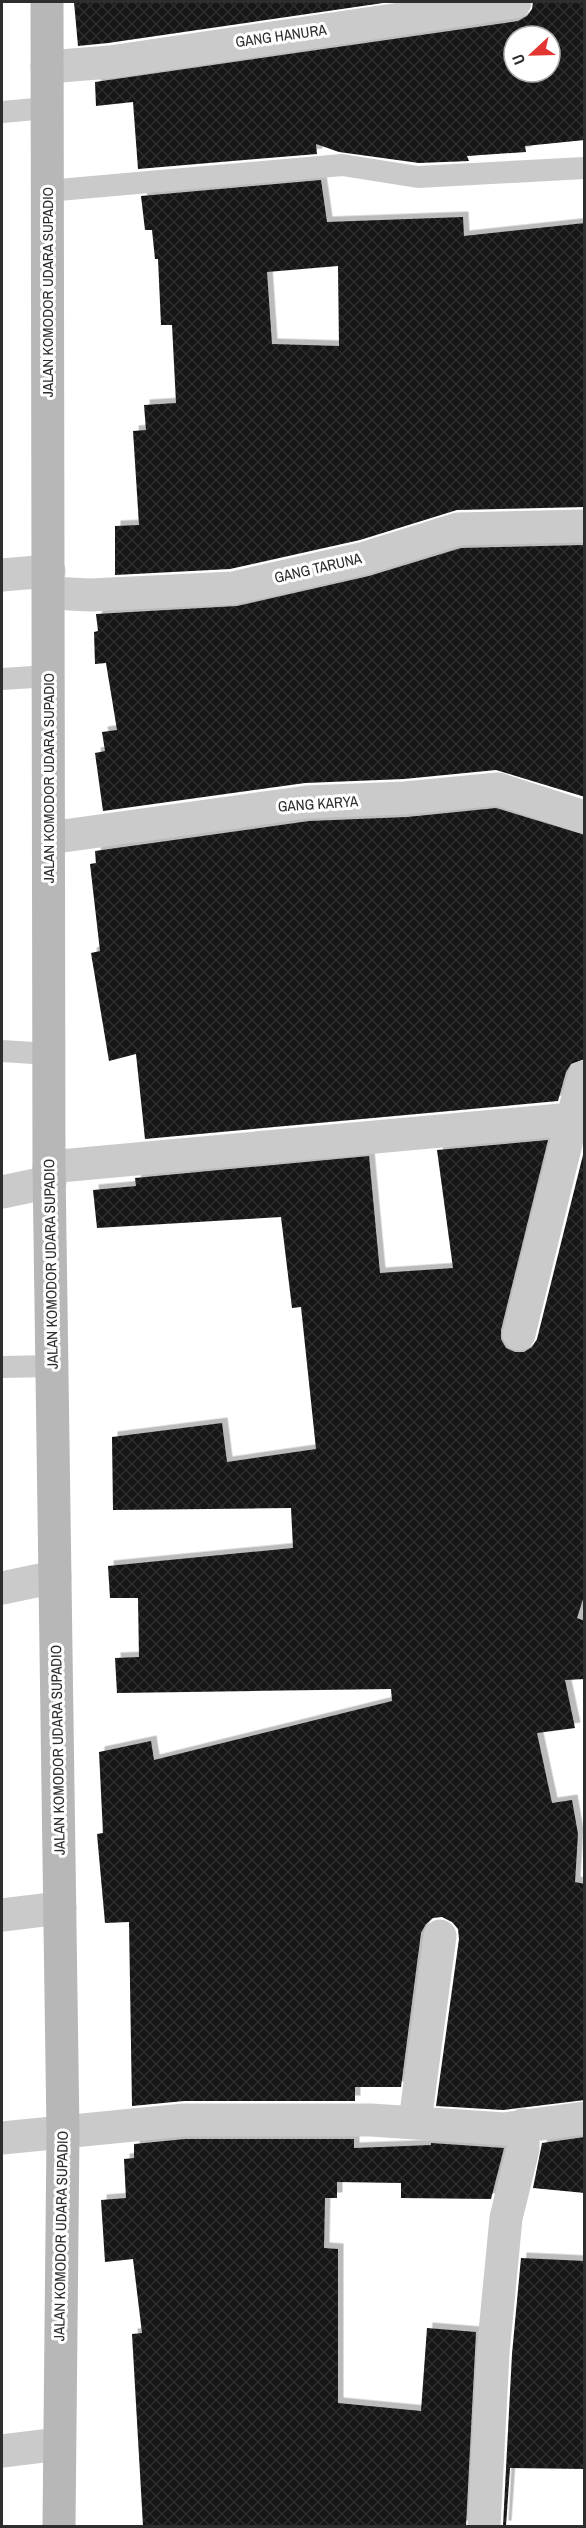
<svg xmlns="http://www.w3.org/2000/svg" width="586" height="2528" font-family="'Archivo Narrow',sans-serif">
  <defs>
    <pattern id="building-cross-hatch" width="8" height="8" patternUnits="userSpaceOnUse" patternTransform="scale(1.5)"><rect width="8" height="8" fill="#141414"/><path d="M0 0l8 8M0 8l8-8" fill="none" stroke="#2e2e2e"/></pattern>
    <filter id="shadow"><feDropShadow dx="5.5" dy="-5.5" stdDeviation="0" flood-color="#0004"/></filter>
  </defs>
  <rect width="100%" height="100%" fill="#fff"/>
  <!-- building -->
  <path fill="url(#building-cross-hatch)" fill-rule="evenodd" filter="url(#shadow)" d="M74 2H390L108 43 78 46Z
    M533 2H585V140L525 146 526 152 467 156 469 161 419 163 339 152 316 144 317 154 138 169 133 102 96 106 95 82 518 21 527 16 532 9ZM514 36H550V72H514Z
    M321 180 327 222 463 217 464 236 585 223V507L457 510 360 540 230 569 115 575V526L139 525 133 431 146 430 144 405 176 403 172 325H161L158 259H155L152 230H145L141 196ZM338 266 339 346 272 344 267 272Z
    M585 545V797L496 770 404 779 305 783 103 811 95 753 105 751 102 732 117 730 106 663 95 664 94 632 98 631 96 614 237 606 369 576 461 548Z
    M496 808 585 835V1059L571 1064 566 1072 558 1101 145 1139 136 1054 109 1061 91 953 100 951 90 864 96 863 95 851 309 821 407 817Z
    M548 1140 501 1330V1339L506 1348 515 1352H524L532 1347 537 1339 585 1147V1593L577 1618 585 1621V1679L565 1680 575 1728 537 1733 552 1803 572 1800 578 1834 575 1882 585 1884V2100L503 2110 436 2106 459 1939 458 1929 452 1922 442 1917 433 1918 426 1924 421 1933 401 2087H355V2101H184L132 2106 129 1922 105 1923 97 1834 103 1833 99 1752 151 1741 154 1760 392 1701 391 1689 117 1693 115 1658 139 1657 138 1598H110L108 1566 293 1548 291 1508 113 1510 112 1437 222 1423 227 1462 316 1449 301 1307 292 1308 281 1217 97 1228 93 1190 136 1186 135 1178 369 1156 380 1273 453 1268 437 1150Z
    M585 2137V2193L533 2188 542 2143Z
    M185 2139H354V2148L431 2145V2143L504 2148 491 2199 401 2198V2183L337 2182V2198H325L324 2248 338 2249V2403L421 2411 427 2328 476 2332 466 2526H143L132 2334 142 2333 133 2259 105 2262 101 2200 126 2198 124 2159 134 2158V2144Z
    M521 2258 585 2261V2469L510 2468 506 2526H503L512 2354Z"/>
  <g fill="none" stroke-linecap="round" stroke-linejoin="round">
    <!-- lane -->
    <path stroke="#cacaca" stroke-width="22" d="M2 112 47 108
      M47 191 342 165 418 177 584 168
      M2 679 49 676
      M2 1051 49 1054
      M2 1367 52 1366"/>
    <!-- street -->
    <path stroke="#cacaca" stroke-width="33" d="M47 67 110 62 515 2
      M2 575 49 571
      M49 593 91 595 233 588 365 558 458 529 584 526
      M49 838 307 802 405 798 498 789 584 817
      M49 1167 572 1119 584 1077
      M2 1192 50 1182
      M519 1334 572 1119
      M2 1588 55 1577
      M2 1915 60 1908
      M415 2121 440 1936
      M2 2138 184 2120H371L504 2129 584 2118
      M2 2451 59 2444
      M484 2526 493 2353 506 2218 523 2149V2125"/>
    <!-- secondary -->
    <path stroke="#b7b7b7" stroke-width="33" d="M47 2 49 1167 63 2133 59 2526"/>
  </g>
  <g text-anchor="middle" stroke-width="6" stroke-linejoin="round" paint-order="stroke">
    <!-- street labels -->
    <g font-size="15" fill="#2d2d2d" stroke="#fff">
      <text transform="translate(281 36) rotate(-8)" y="5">GANG HANURA</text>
      <text transform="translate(48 292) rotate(-90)" y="5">JALAN KOMODOR UDARA SUPADIO</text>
      <text transform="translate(318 568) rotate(-13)" y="5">GANG TARUNA</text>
      <text transform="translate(49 778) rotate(-90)" y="5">JALAN KOMODOR UDARA SUPADIO</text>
      <text transform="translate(318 804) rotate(-4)" y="5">GANG KARYA</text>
      <text transform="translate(51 1264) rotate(-91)" y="5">JALAN KOMODOR UDARA SUPADIO</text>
      <text transform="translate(58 1750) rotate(-91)" y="5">JALAN KOMODOR UDARA SUPADIO</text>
      <text transform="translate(61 2236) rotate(-89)" y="5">JALAN KOMODOR UDARA SUPADIO</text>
    </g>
  </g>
  <!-- border -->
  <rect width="586" height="2528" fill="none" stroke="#2d2d2d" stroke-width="6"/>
  <!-- north arrow -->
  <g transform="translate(532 54) rotate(248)"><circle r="28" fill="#ffffff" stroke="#ababab" stroke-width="1.5"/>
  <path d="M0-4.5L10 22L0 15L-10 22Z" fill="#e23632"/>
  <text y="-9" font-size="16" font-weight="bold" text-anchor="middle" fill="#2d2d2d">U</text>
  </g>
</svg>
